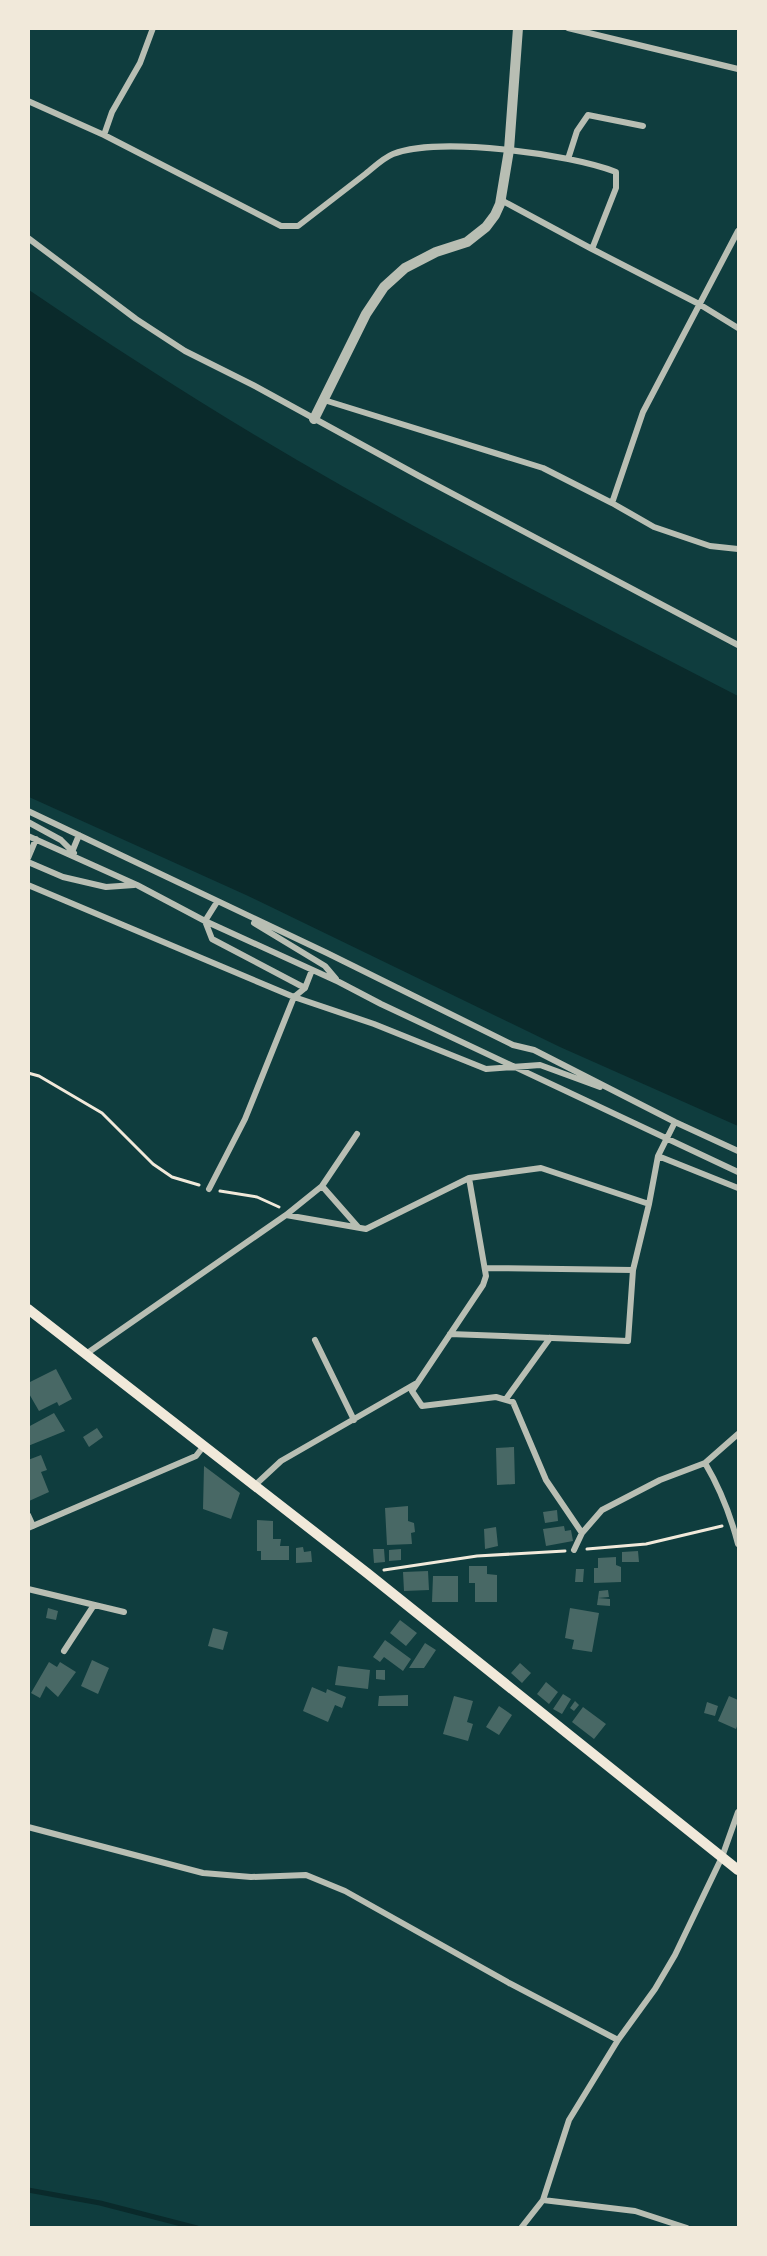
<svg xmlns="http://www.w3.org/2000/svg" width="767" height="2256" font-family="Helvetica,sans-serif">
  <rect width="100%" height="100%" fill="#0f3d3e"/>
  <!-- water -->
  <path fill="#0a2a2b" d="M29 290C116 349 206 407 297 460 441 544 590 619 738 696V1126L560 1047 246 895 29 797Z"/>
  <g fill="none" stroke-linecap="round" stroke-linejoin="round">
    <!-- stream -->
    <path stroke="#0a2a2b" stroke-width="5" d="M28 2190 100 2203 197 2228"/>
  </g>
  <!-- building -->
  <path fill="#486865" d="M56 1369 72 1399 59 1406 57 1402 39 1411 28 1392V1383Z
    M54 1413 65 1431 28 1446V1427Z
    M97 1428 103 1437 89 1447 83 1437Z
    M514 1447 515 1484 497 1485 496 1448Z
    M41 1455 47 1470 41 1472 49 1492 29 1501 28 1460Z
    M204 1466 240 1493 231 1519 203 1509Z
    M408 1506V1521L414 1523 415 1532 411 1533 412 1544 387 1545 385 1508Z
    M557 1510 558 1521 545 1523 543 1512Z
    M257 1520 273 1521V1539H281L280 1546H289V1560H261V1551H257Z
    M564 1526 565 1531 571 1530 573 1541 546 1546 543 1529Z
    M496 1527 498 1546 485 1549 484 1529Z
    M303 1547 304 1552 311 1551 312 1562 296 1563V1548Z
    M373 1549H384L385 1562 374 1563Z
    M401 1549V1560L389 1561V1550Z
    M638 1551 639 1562H622V1552Z
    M616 1557V1565L621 1567V1582L594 1583V1568H598V1558Z
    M469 1566H487V1574L497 1575V1602H475V1583H469Z
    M576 1569H584L583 1582H575Z
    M428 1571 429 1590 404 1591 403 1572Z
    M433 1576H458V1602H432Z
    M608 1590 609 1597 598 1598 599 1591Z
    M598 1598 610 1599V1606L597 1605Z
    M48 1608 58 1611 56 1620 46 1618Z
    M570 1608 599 1613 592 1652 572 1649 574 1640 565 1638Z
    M400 1620 417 1633 406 1646 390 1633Z
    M213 1628 228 1632 223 1650 208 1646Z
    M385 1640 411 1659 403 1671 384 1657 380 1662 373 1657Z
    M425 1643 436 1650 424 1668H409Z
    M92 1660 109 1668 98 1694 81 1686Z
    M49 1662 57 1667 60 1662 76 1672 58 1697 46 1686 40 1698 31 1693Z
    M520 1663 531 1673 522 1683 511 1673Z
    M338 1666 370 1670 368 1689 335 1685Z
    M376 1670H385V1680L376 1679Z
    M546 1682 558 1692 549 1704 537 1694Z
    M312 1687 326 1693 327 1689 346 1697 342 1708 335 1705 328 1722 303 1711Z
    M563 1694 571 1699 562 1714 553 1709Z
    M408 1695V1706H378L379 1696Z
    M454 1696 473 1701 467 1722 473 1724 468 1741 443 1734Z
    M729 1696 738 1700V1724L736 1729 718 1721Z
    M575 1701 579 1705 574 1711 570 1708Z
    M707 1702 718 1706 715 1716 704 1713Z
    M499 1706 512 1715 499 1735 486 1727Z
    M583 1707 606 1724 594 1739 572 1722Z"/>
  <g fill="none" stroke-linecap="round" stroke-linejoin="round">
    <!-- path -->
    <path stroke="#f1e9da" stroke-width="3" d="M28 1073 39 1076 102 1113 153 1164 172 1177 199 1185
      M220 1191 257 1197 279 1207
      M587 1549 646 1544 722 1526
      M384 1570 477 1556 565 1551"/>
    <!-- minor -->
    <path stroke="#b8beb3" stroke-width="6" d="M568 28 738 69
      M28 101 104 135 281 226H298C320 209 342 192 364 175 373 168 383 158 393 154 439 136 570 154 616 172V188L592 249 699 304 738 328
      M104 135 112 112 140 63 153 28
      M568 159 577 131 588 115 643 126
      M501 200 592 249
      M28 238 136 319 185 351 253 385 419 476 738 645
      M324 400 543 468 612 503 654 527 710 546 738 549
      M612 503 643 412 738 231
      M28 811 327 953 513 1045 534 1050 675 1122 738 1151
      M28 822 61 840 74 853
      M28 836 137 885 205 921 339 982 381 1004 738 1172
      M72 852 79 835
      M28 858 36 839
      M28 862 63 877 106 887 134 885
      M28 885 294 997 374 1024 486 1069 540 1065 600 1087
      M217 902 205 921 212 939 305 988
      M254 923 325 966 336 979
      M658 1156 738 1188
      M469 1178 486 1276 483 1285 412 1391 422 1406 496 1397 513 1402 546 1480 582 1533 574 1550
      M322 1186 358 1227
      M209 1189 245 1119 294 997 305 988 312 970
      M286 1215 366 1229 469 1178 541 1168 649 1204 658 1156 675 1122
      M485 1268 633 1270
      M450 1334 628 1341 633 1270 649 1204
      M315 1340 354 1420
      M86 1354 286 1215 322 1186 357 1134
      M506 1399 550 1338
      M738 1434 705 1463C721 1490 730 1513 738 1544
      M254 1486 281 1461 415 1384
      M28 1515 33 1526
      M28 1528 196 1456 203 1447
      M582 1533 602 1510 660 1480 705 1463
      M28 1589 124 1612
      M64 1651 94 1605
      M28 1827 203 1873 251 1877 306 1875 345 1891 509 1983 618 2040
      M543 2200 635 2211 687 2228
      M521 2228 543 2200 569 2120 618 2040 655 1989 675 1955 722 1857 738 1812"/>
    <!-- tertiary -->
    <path stroke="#b8beb3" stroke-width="10" d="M314 419 366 314 384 287 405 268 436 252 467 242 486 227 495 215 500 204 509 150 518 28"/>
    <!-- secondary -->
    <path stroke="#f1e9da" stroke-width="10" d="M28 1309 367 1573 738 1870"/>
  </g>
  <!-- border -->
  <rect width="767" height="2256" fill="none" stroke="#f1e9da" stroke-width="60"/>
</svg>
